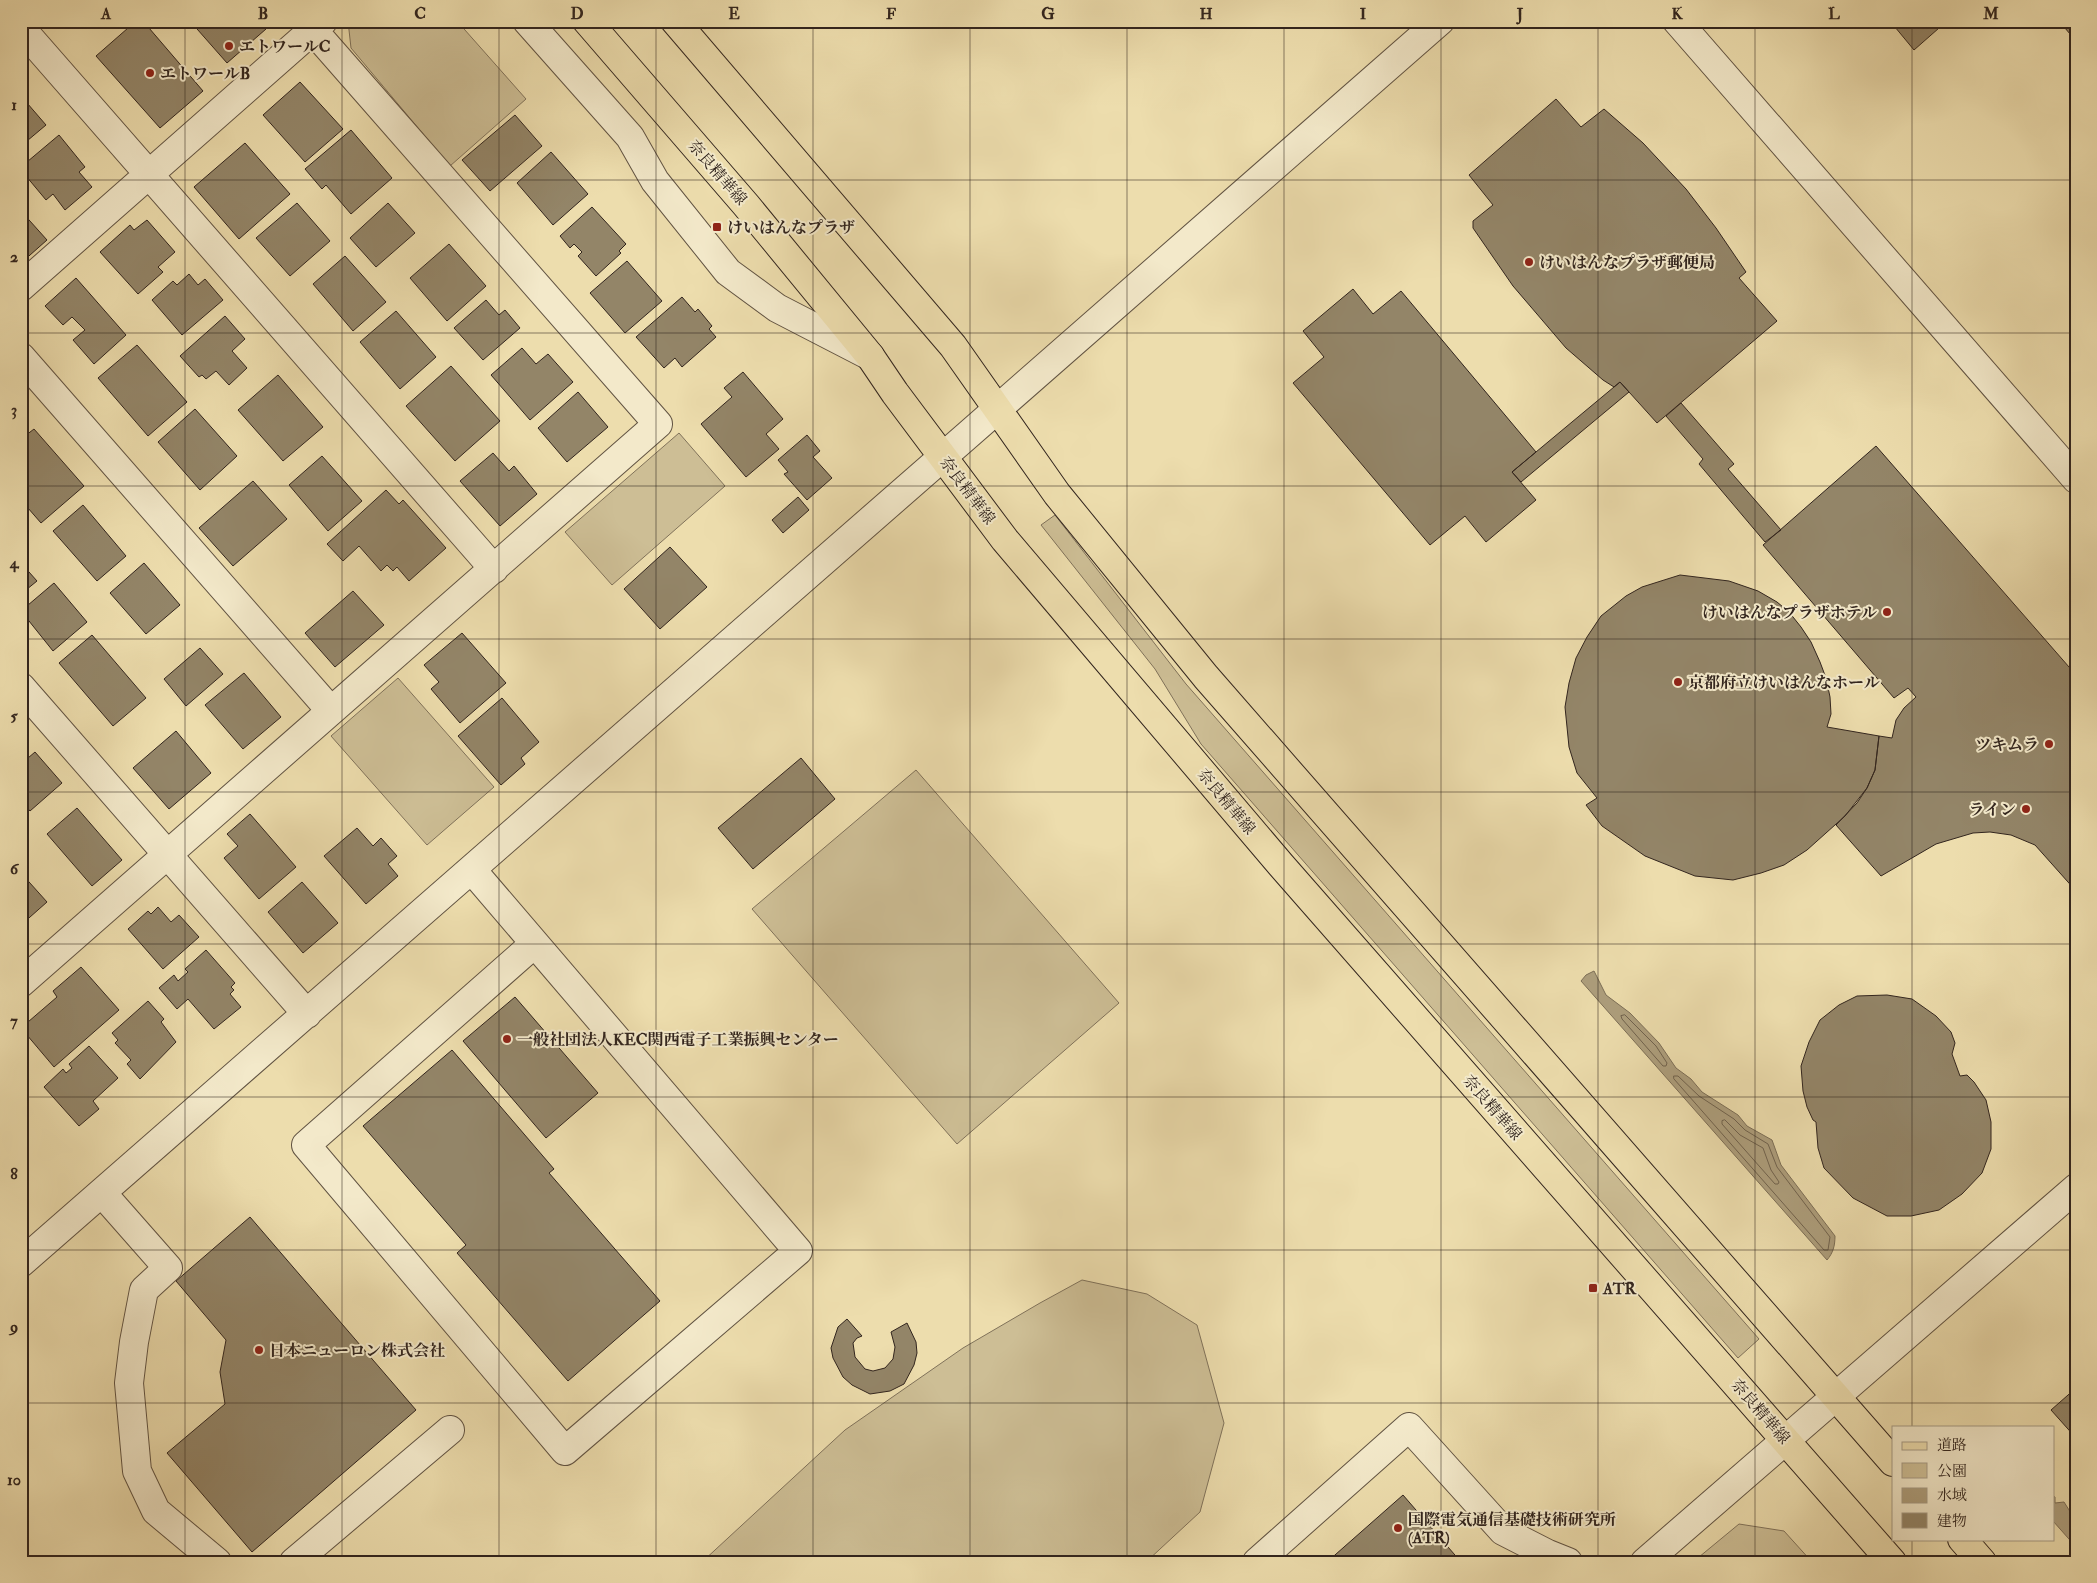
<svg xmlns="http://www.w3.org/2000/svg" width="2097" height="1583" font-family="'IM FELL Double Pica','Noto Serif JP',serif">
  <rect width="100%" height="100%" fill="#edddad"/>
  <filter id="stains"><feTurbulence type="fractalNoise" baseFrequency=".004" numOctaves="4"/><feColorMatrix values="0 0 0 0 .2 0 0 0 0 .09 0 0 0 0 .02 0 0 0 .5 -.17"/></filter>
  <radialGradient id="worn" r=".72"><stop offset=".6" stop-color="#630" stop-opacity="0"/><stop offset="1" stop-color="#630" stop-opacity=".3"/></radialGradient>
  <!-- green -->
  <path fill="#cdbe95" stroke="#80725a" d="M348 21H457L526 99 450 166 351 48Z
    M679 433 725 486 612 585 565 532Z
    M1055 515 1186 684 1759 1339 1738 1358 1201 744 1155 669 1041 525Z
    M398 678 494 787 427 845 331 736Z
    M916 770 1119 1003 957 1144 752 909Z
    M1082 1280 1147 1294 1197 1325 1224 1423 1200 1512 1146 1562H702L845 1430 963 1348 1040 1303Z
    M1739 1524 1784 1531 1812 1562H1693Z"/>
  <!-- water -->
  <path fill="#ad9e7c" stroke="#7c6e56" d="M1594 971 1606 995 1630 1013 1659 1043 1676 1068 1691 1079 1702 1092 1738 1115 1747 1126 1772 1140 1781 1165 1835 1236C1835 1246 1833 1253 1827 1260L1581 981 1586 975Z
    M2053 1496 2055 1497V1503L2064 1502 2076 1521V1547L2053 1521Z"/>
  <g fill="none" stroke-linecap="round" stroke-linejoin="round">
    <!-- shore -->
    <path stroke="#70624d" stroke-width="1" d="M1625 1015 1656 1046 1667 1063 1666 1066H1663L1622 1019 1621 1016Z
      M1674 1076H1678L1699 1096 1734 1119 1745 1130 1768 1144 1777 1167 1830 1237 1828 1250H1824L1674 1079Z
      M1725 1120 1740 1135 1763 1148 1771 1170 1779 1182 1778 1184H1775L1722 1124V1121Z"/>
  </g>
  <!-- building -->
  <path fill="#938568" stroke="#32251e" d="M136 21H143L203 91 160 128 96 56Z
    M190 21H260L266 29 227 63Z
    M1890 21H1947L1914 50Z
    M2059 21H2076V41Z
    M300 82 343 129 305 162 263 115Z
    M21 96 46 125 21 146Z
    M1556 99 1581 127 1604 109 1643 143 1686 189 1716 228 1746 272 1739 278 1777 321 1657 423 1620 382 1614 387 1603 380 1566 348 1513 286 1473 228V221L1493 205 1469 175Z
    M515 115 542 146 490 191 462 160Z
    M351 130 392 178 351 214 326 185 322 189 305 169Z
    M59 135 85 167 79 172 92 187 65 210 53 194 46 200 21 170V167Z
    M245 143 290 194 239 239 194 187Z
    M551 152 588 194 553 225 517 183Z
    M297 203 330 241 290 276 256 238Z
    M388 203 415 233 376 267 350 238Z
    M592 207 626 244 619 251 621 253 596 276 578 256 582 252 574 244 570 248 560 236Z
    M21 211 47 240 21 263Z
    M147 220 175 252 158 267 163 272 138 294 100 252 130 225 134 230Z
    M449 244 486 286 447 321 410 278Z
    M345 256 386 302 353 331 313 284Z
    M627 261 662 301 625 333 590 293Z
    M189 274 198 285 205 279 223 300 182 335 152 300 173 281 177 285Z
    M76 278 126 335 94 364 73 340 85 330 72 317 63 325 45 306Z
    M1353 289 1373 314 1401 291 1536 452 1512 472 1536 500 1486 542 1465 516 1430 545 1293 383 1324 357 1303 331Z
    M682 297 695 312 698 309 712 326 709 329 716 337 682 367 675 358 664 368 636 337Z
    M486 300 499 315 505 310 520 328 483 360 454 328Z
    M396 311 436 357 400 389 360 342Z
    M225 316 245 339 232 351 247 368 229 385 216 371 206 379 202 375 199 377 180 356Z
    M137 345 187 402 148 436 98 378Z
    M522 348 536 364 548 354 573 382 530 420 491 375Z
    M451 366 500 421 455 461 406 406Z
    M743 372 783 419 766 434 779 449 746 477 701 424 732 397 724 388Z
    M278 375 323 427 283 461 238 410Z
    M1620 382 1629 392 1521 482 1512 472Z
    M578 392 608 427 567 462 538 428Z
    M1681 403 1734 464 1728 469 1781 530 1765 542 1699 464 1703 459 1666 416Z
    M195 409 237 456 200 490 158 442Z
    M34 429 84 486 41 523 21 500V439Z
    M807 435 820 451 813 457 832 478 807 500 784 474 788 472 778 460Z
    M1876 446 2076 675V891L2035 845 2011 835 1990 832 1973 833 1936 844 1881 876 1836 825 1857 803 1867 788 1875 770 1879 736 1892 738 1896 720 1904 708 1916 697 1908 688 1894 698 1763 545Z
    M493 453 509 471 514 466 537 494 500 526 460 481Z
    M322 456 362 501 328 531 289 485Z
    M253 481 287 519 233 566 199 528Z
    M386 490 399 504 403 500 446 548 409 581 397 567 393 571 387 565 381 571 359 546 343 561 327 544Z
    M798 497 809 510 783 533 772 520Z
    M83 505 126 556 97 581 53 531Z
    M21 543 27 549 21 554Z
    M670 547 707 587 660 629 624 589Z
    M21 563 37 581 21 594Z
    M144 563 180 605 146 634 110 593Z
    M1680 575 1729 581 1758 591 1777 602 1789 612 1801 627 1811 642 1820 662 1826 678 1830 697 1831 714 1827 727 1879 736 1875 770 1867 788 1845 816 1807 850 1784 865 1761 873 1733 880 1695 876 1645 856 1602 826 1586 805 1597 798 1577 773 1569 747 1565 707 1569 683 1576 658 1587 637 1601 616 1626 596 1642 587Z
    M54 583 87 622 53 651 21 611Z
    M353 591 384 625 335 667 305 633Z
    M462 633 506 683 460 723 431 689 439 682 424 665Z
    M92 635 146 698 113 726 59 663Z
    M200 648 223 674 186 706 164 679Z
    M244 673 281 717 243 749 205 705Z
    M502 698 539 742 521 758 525 764 501 785 458 736Z
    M176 731 211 773 169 809 133 768Z
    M35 752 62 783 30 811 21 801V764Z
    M801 758 835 799 753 869 718 828Z
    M77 808 122 860 92 886 47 834Z
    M250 814 296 867 259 899 224 858 238 846 227 834Z
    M357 828 373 846 381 838 397 856 388 864 398 876 366 904 324 856Z
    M21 873 47 902 21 925Z
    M302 882 338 923 303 953 268 912Z
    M158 907 171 922 179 915 199 937 163 969 128 929 148 911 151 914Z
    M206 950 235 983 231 987 234 990 230 994 241 1007 214 1029 188 999 177 1009 159 988 174 975 178 981 188 972 185 969Z
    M81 967 119 1010 54 1067 21 1028 57 997 53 991Z
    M1887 995 1912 999 1936 1016 1951 1032 1955 1043 1952 1054 1960 1076 1967 1075 1974 1082 1986 1100 1991 1122V1149L1982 1173 1962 1194 1939 1210 1911 1216H1887L1853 1198 1824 1168 1818 1148 1816 1122 1813 1120 1807 1107 1803 1091 1801 1066 1809 1042 1820 1020 1839 1005 1857 996Z
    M515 997 598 1093 546 1138 463 1041Z
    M148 1001 164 1019 161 1022 176 1042 140 1079 127 1064 131 1060 115 1043 118 1040 112 1033Z
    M89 1046 118 1078 93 1101 99 1109 79 1126 44 1087 63 1069 66 1073 72 1068 69 1064Z
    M452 1050 554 1169 549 1173 660 1301 568 1381 457 1253 466 1245 363 1126Z
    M250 1217 416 1410 252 1552 167 1453 225 1404 220 1372 226 1340 176 1281Z
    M847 1319 862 1336 857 1338 853 1343 855 1357 865 1369 873 1371 885 1368 893 1359 895 1347 891 1332 907 1323 916 1342 917 1353 914 1365 904 1384 890 1391 870 1394 852 1385 843 1377 833 1358 831 1348 838 1327Z
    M2076 1388V1438L2051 1410Z
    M1403 1495 1461 1562H1327Z"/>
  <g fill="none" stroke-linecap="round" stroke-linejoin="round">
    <defs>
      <path id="minor" d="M527 21 630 137 655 181 728 272 777 308 870 356
        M1677 21 2076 479
        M21 28 494 569
        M21 287 323 21
        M21 357 331 711
        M21 687 307 1014
        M472 870 798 1251 565 1451 306 1145 534 944
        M21 983 658 424 305 21
        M102 1193 168 1268 144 1290 134 1342 129 1383 137 1471 156 1511 217 1562
        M21 1263C495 851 967 435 1440 21
        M294 1562 450 1430
        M1257 1562 1409 1427 1503 1531 1548 1554 1568 1562
        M1645 1562 2076 1188"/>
      <path id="major" d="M587 21 746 205 870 356 895 393 1005 540 1281 865 1892 1562
        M675 21 953 346 1057 494 1206 677 1893 1462
        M1962 1539 1982 1562"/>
    </defs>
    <!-- minor casing -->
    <use href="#minor" stroke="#615342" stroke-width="30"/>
    <!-- major casing -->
    <use href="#major" stroke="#32251e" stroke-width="30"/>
    <!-- minor -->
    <use href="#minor" stroke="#f3e9ca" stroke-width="28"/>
    <!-- major -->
    <use href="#major" stroke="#edddad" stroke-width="28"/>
  </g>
  <!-- grid -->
  <path fill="none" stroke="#32251e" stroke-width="1" stroke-opacity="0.55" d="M185 21V1562M342 21V1562M499 21V1562M656 21V1562M813 21V1562M970 21V1562M1127 21V1562M1284 21V1562M1441 21V1562M1598 21V1562M1755 21V1562M1912 21V1427M21 180H2076M21 333H2076M21 486H2076M21 639H2076M21 792H2076M21 944H2076M21 1097H2076M21 1250H2076M21 1403H2076M1912 1539V1562"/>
  <!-- markers -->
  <g fill="#8f2418" stroke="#f3e9ca" stroke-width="2">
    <circle cx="229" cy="46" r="5"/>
    <circle cx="150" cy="73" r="5"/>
    <rect x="712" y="222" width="10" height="10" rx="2.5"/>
    <circle cx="1529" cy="262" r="5"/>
    <circle cx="1887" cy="612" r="5"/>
    <circle cx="1678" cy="682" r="5"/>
    <circle cx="2049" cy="744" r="5"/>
    <circle cx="2026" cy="809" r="5"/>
    <circle cx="507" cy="1039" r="5"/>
    <rect x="1588" y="1283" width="10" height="10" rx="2.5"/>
    <circle cx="259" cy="1350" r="5"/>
    <circle cx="1398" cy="1528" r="5"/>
  </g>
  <g text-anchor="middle" stroke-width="4" stroke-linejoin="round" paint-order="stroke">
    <!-- poi labels -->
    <g font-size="16" font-weight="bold" fill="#32251e" stroke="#f3e9ca" text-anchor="start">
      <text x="239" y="52">エトワールC</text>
      <text x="160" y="79">エトワールB</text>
      <text x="727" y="233">けいはんなプラザ</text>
      <text x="1539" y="268">けいはんなプラザ郵便局</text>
      <text x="1877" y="618" text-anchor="end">けいはんなプラザホテル</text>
      <text x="1688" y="688">京都府立けいはんなホール</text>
      <text x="2039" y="750" text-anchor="end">ツキムラ</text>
      <text x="2016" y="815" text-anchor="end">ライン</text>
      <text x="517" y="1045">一般社団法人KEC関西電子工業振興センター</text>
      <text x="1603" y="1294">ATR</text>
      <text x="269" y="1356">日本ニューロン株式会社</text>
      <text x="1408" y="1525">国際電気通信基礎技術研究所<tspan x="1408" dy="18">(ATR)</tspan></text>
    </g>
    <!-- street labels -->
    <g font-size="16" fill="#32251e" stroke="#f3e9ca">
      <text transform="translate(718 172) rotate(49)" y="6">奈良精華線</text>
      <text transform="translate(968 490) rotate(53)" y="6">奈良精華線</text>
      <text transform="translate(1227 801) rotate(50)" y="6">奈良精華線</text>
      <text transform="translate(1493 1107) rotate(49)" y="6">奈良精華線</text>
      <text transform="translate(1761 1411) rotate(49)" y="6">奈良精華線</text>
    </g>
  </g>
  <!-- margin -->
  <rect width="2097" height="1583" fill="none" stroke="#edddad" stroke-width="55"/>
  <!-- legend -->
  <rect x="1892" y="1426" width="162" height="115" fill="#f3e9ca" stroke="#a69b85"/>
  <rect x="1902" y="1442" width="25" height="8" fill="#edddad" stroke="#a69b85"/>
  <text x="1937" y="1450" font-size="15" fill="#32251e">道路</text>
  <rect x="1902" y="1463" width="25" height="15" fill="#cdbe95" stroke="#a69b85"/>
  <text x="1937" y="1476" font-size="15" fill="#32251e">公園</text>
  <rect x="1902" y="1488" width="25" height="15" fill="#ad9e7c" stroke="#a69b85"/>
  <text x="1937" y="1500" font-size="15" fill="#32251e">水域</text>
  <rect x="1902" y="1513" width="25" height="15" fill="#938568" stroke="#a69b85"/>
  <text x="1937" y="1526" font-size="15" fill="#32251e">建物</text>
  <rect x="28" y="28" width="2042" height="1528" fill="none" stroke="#32251e" stroke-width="2"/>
  <g font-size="16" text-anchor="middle" font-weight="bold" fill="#32251e">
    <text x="106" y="19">A</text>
    <text x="263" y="19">B</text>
    <text x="420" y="19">C</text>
    <text x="577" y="19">D</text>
    <text x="734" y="19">E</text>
    <text x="891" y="19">F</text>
    <text x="1048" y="19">G</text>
    <text x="1206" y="19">H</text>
    <text x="1363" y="19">I</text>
    <text x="1520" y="19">J</text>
    <text x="1677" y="19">K</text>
    <text x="1834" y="19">L</text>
    <text x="1991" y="19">M</text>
    <text x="14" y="110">1</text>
    <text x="14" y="262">2</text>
    <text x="14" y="415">3</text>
    <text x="14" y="568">4</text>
    <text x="14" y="721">5</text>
    <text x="14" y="874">6</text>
    <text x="14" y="1026">7</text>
    <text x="14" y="1179">8</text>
    <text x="14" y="1332">9</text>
    <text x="14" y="1485">10</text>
  </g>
  <rect width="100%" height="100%" filter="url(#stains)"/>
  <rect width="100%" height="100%" fill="url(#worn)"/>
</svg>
